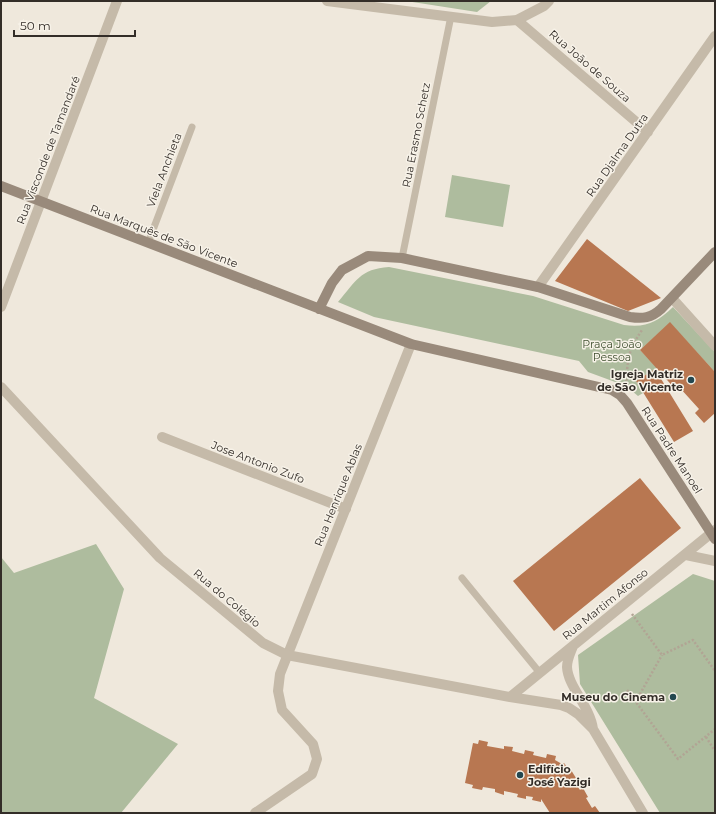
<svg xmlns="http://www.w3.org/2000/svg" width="716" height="814" font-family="Montserrat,sans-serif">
  <rect width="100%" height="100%" fill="#efe8dc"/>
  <!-- green -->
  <path fill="#aebc9e" d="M406 1H491L477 12Z
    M452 175 510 185 503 227 445 217Z
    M389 267 533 296 624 325C647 328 657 322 673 307L715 352V372L670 323 640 350 657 368 636 381 643 393 638 396 626 386 588 372 579 361 374 317 338 302C356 281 360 269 389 267Z
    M96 544 124 589 94 698 178 744 121 813H1V557L14 573Z
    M693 574 715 581V813H660L580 684 578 655Z"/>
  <!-- building -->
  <path fill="#b87751" d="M587 239 661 298 628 311 555 281Z
    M670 322 715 372V413L704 423 695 413 699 409 680 388 677 391 640 350Z
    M655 369 693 431 674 442 636 381Z
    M640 478 681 528 554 631 513 581Z
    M479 740 488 742 487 746 504 749V746L513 747 512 751 524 754 525 750 534 752 533 755 546 758 547 754 556 756 555 760 562 764 564 763 567 767 566 769 568 772 571 770 576 778 573 780 580 790 583 788 588 797 586 798 592 808 595 806 600 813H550L541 799V802L532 800 533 797 526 796V799L517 797 518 794 504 791V795L495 792V789L483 787 482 790 472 788 473 785 465 783 473 743 478 744Z"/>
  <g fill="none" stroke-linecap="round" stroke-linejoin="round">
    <!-- path -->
    <path stroke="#b1a494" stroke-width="2.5" stroke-dasharray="2 2" stroke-linecap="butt" d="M626 385C628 359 627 352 642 330
      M632 614 662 655 693 640 715 671
      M627 690 678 759 715 729
      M636 701 662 655
      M706 737 715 751"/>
    <!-- service -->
    <path stroke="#c5baa9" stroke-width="7" d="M148 243 192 127
      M402 258 451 16
      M462 578 540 673"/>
    <!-- pedestrian -->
    <path stroke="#c5baa9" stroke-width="10" d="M672 298 715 346"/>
    <!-- minor -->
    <path stroke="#c5baa9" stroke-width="10" d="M517 20 648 132
      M538 287 715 36
      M1 307 117 1
      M162 437 346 509
      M255 813 312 774 317 759 313 744 282 710 278 691 280 674 411 344"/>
    <!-- tertiary -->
    <path stroke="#c5baa9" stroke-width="10" d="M327 1 492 22 517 20 544 6 549 1
      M1 387 160 558 263 643 287 655 510 697 561 705 569 708 578 714 593 729 643 813
      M686 555 715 561
      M573 646C571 652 567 659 567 667 568 687 590 706 593 729
      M510 697 715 530"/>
    <!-- secondary -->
    <path stroke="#998a7b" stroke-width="10" d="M1 186 411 344 612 390 620 395 627 403 715 539
      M319 309 332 283 342 270 368 256 402 258 538 287 630 317C643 319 651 318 661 309L715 252"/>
  </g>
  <!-- markers -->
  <g fill="#234750" stroke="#f7f2e8" stroke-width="1.5">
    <circle cx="691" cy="380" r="4"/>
    <circle cx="673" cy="697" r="4"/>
    <circle cx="520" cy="775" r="4"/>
  </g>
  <g text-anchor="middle" stroke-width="3" stroke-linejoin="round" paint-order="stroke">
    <!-- street labels -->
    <g font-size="11" fill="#332d28" stroke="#f7f2e8">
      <text transform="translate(590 66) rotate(41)" y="4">Rua João de Souza</text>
      <text transform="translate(416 135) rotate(-79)" y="4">Rua Erasmo Schetz</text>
      <text transform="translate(48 150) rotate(-69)" y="4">Rua Visconde de Tamandaré</text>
      <text transform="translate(617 155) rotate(-55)" y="4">Rua Djalma Dutra</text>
      <text transform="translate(164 170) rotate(-69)" y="4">Viela Anchieta</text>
      <text transform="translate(164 236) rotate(21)" y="4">Rua Marquês de São Vicente</text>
      <text transform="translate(672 450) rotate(57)" y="4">Rua Padre Manoel</text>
      <text transform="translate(258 462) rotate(21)" y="4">Jose Antonio Zufo</text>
      <text transform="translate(338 495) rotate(-68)" y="4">Rua Henrique Ablas</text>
      <text transform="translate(227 598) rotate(40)" y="4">Rua do Colégio</text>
      <text transform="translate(605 604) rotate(-39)" y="4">Rua Martim Afonso</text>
    </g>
    <!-- park labels -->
    <g font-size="11" fill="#3f4f2f" stroke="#f7f2e8">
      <text x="612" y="348">Praça João<tspan x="612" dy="13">Pessoa</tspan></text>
    </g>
    <!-- poi labels -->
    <g font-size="11" font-weight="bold" fill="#332d28" stroke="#f7f2e8" text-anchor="end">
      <text x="683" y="378">Igreja Matriz<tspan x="683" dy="13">de São Vicente</tspan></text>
      <text x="665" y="701">Museu do Cinema</text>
      <text x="528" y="773" text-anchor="start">Edifício<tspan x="528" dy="13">José Yazigi</tspan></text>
    </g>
  </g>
  <!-- border -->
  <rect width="716" height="814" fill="none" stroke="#332d28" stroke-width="4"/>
  <!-- scale -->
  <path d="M14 30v6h121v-6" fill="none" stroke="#332d28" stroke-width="2"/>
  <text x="20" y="30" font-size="12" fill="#332d28" stroke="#f7f2e8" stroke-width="3" paint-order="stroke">50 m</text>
</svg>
